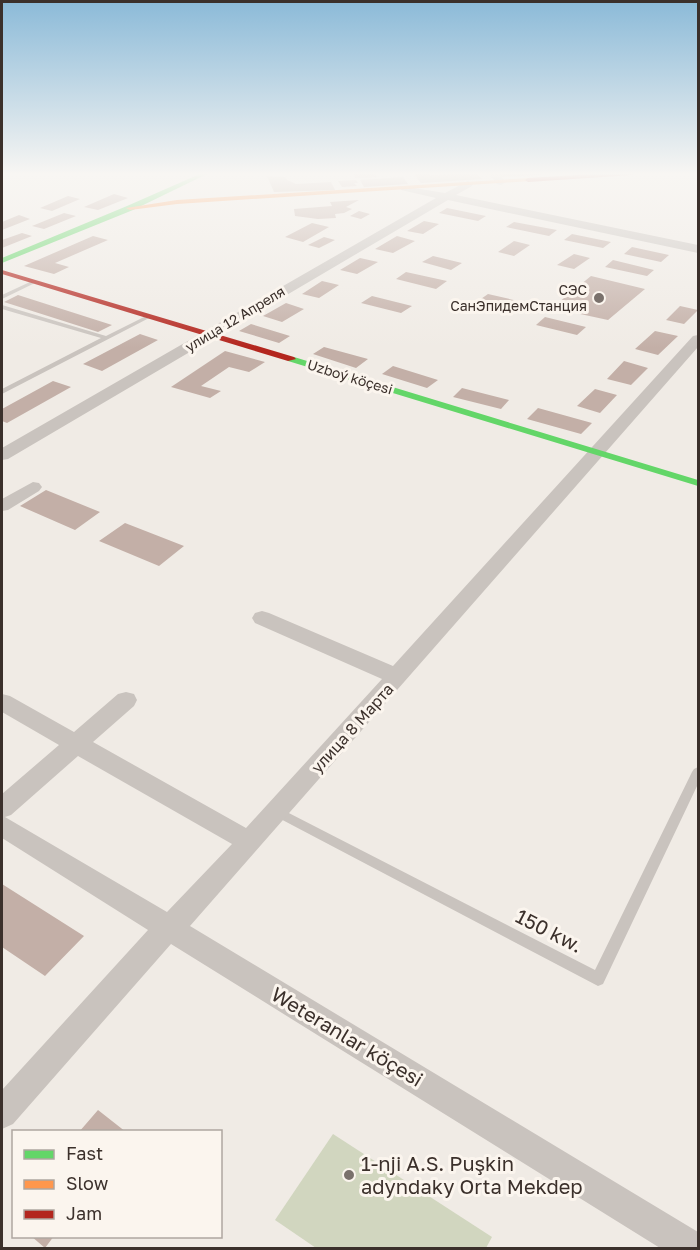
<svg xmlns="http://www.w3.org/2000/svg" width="700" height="1250" font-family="'Golos Text',sans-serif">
  <rect width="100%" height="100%" fill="#f0ebe5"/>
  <!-- green -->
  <path fill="#d1d6bf" d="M333 1134 492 1237 486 1248H316L275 1220Z"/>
  <!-- building -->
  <path fill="#c3afa7" d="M353 173H375L378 177 355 178Z
    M429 173 431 175 476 173 482 179 421 183 414 174Z
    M498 173H539L542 175 501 177Z
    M267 176 285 177 287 180 296 184 331 182 335 190 274 192Z
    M403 177 408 184 364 187 360 180Z
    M356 180 358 183H354L357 186 342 187 338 181Z
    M114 194 128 198 98 210 84 207Z
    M68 196 80 199 52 211 40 208Z
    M359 200 346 207 352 209 344 213 335 214 336 218 318 219 295 216 294 209 332 206 330 202Z
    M447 208 486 216 478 221 439 213Z
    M359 211 370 214 361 219 350 216Z
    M64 213 76 216 44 229 32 226Z
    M19 215 30 219 2 230V222Z
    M424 221 439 224 423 234 407 231Z
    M514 222 557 230 549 236 506 227Z
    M312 223 329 227 303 242 285 237Z
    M22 233 32 236 2 248V240Z
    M572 234 611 242 603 248 564 240Z
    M93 236 108 240 55 263 69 267 54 274 24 266Z
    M397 236 415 241 393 253 375 249Z
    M324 237 335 240 319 248 308 245Z
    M514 241 530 245 514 256 498 252Z
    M632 247 669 255 661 262 624 254Z
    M574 254 590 258 574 269 557 265Z
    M433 256 462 263 451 270 422 262Z
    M360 258 378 262 357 274 340 270Z
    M613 260 654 270 647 276 605 267Z
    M406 272 447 281 436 289 396 279Z
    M591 276 645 289 608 320 557 309 558 308 553 307Z
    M322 281 339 285 319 298 302 294Z
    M488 294 531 304 521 312 478 301Z
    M18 295 112 325 98 332 4 302Z
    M372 296 412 306 401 313 361 303Z
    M286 303 304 309 282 322 263 316Z
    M680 306 698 310 684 324 666 320Z
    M545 317 586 327 577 335 536 325Z
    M251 324 290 336 279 343 239 331Z
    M655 331 678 336 658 355 635 349Z
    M140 334 158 340 102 371 83 364Z
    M324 347 368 359 356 368 313 354Z
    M225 351 265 362 249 372 229 367 201 386 221 391 210 398 171 387Z
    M624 361 648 368 631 385 607 379Z
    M393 366 438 380 427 388 382 374Z
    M53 381 71 387 7 423 2 421V409Z
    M462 388 509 400 501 409 453 397Z
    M595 389 617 395 600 413 577 406Z
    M538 408 592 423 581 434 527 419Z
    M46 490 100 512 75 530 20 506Z
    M125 523 184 546 159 566 99 541Z
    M2 884 84 936 45 976 2 947Z
    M98 1110 126 1132H79Z
    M31 1236H54L45 1248Z"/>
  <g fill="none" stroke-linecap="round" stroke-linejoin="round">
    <!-- lane -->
    <path fill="#c9c3be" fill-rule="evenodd" d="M32 281 37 282 2 299V295Z
      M2 305 106 336 146 316 151 317 2 394V389L101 338 2 309Z
      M698 767V784L603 984 598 986 273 815 271 812 273 809 277 807 281 809 595 970 692 772 694 769Z"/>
    <!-- street -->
    <path fill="#c9c3be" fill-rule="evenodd" d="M488 173H498L506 182 501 185 497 184Z
      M468 181 473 184 472 186 456 195 698 245V253L448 200 8 459 2 460V448L436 198 401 190V186L445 193Z
      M698 335V347L190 926 698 1232V1248H660L171 944 13 1124 2 1129V1090L148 930 2 838V794L59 745 2 712V694L10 696 74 732 118 694 126 692 134 694 137 700 134 706 93 742 246 828 382 679 255 623 252 618 255 613 262 611 269 613 393 666 693 336ZM78 756 232 844 167 912 5 817 11 815Z
      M33 482 39 483 42 487 39 491 8 510 2 511V499Z"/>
    <!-- fast -->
    <path fill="#63d668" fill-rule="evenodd" d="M202 173H209L133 210 2 263V258L127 206Z
      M288 357H294L698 480V486L288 361Z"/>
    <!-- slow -->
    <path fill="#ff974d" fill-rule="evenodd" d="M528 178 530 181 177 204 130 210 126 208 177 200Z"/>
    <!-- jam -->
    <path fill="#b3261e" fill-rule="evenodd" d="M609 173H635L632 175 528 182 525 180 528 178Z
      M2 270 294 357 296 359 288 361 2 274Z"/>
  </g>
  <!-- sky -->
  <linearGradient id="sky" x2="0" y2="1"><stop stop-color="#8bbad8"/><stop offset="0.5" stop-color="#f8f6f3"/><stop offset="1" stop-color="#f8f6f3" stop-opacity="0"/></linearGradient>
  <rect width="700" height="348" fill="url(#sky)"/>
  <!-- markers -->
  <g fill="#7a716c" stroke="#fbf5ee" stroke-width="2">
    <circle cx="599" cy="298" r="6"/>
    <circle cx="349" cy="1175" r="6"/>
  </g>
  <g text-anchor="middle" stroke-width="6" stroke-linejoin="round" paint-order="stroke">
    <!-- far-poi labels -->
    <g font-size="14" fill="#3b302b" stroke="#fbf5ee" text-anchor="end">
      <text x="587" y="295">СЭС<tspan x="587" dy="16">СанЭпидемСтанция</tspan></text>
    </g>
    <!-- far-street labels -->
    <g font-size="14" fill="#3b302b" stroke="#fbf5ee">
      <text transform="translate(235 319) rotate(-31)" y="5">улица 12 Апреля</text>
      <text transform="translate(350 377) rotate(17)" y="5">Uzboý köçesi</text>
    </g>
    <!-- street labels -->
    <g font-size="16" fill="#3b302b" stroke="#fbf5ee">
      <text transform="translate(352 728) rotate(-48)" y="6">улица 8 Марта</text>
    </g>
    <!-- near-street labels -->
    <g font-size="20" fill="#3b302b" stroke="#fbf5ee">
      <text transform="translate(549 931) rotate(27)" y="7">150 kw.</text>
      <text transform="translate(347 1037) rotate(31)" y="7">Weteranlar köçesi</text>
    </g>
    <!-- near-poi labels -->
    <g font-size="20" fill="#3b302b" stroke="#fbf5ee" text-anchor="start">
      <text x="361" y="1171">1-nji A.S. Puşkin<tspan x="361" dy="23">adyndaky Orta Mekdep</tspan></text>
    </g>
  </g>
  <!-- border -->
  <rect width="700" height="1250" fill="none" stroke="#3b302b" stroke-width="6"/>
  <!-- legend -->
  <rect x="12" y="1130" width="210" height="108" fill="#fbf5ee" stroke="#aea6a0" stroke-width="1.5"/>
  <rect x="24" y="1150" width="30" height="9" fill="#63d668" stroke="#aea6a0" stroke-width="1.5"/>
  <text x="66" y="1160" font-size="18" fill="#3b302b">Fast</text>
  <rect x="24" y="1180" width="30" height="9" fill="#ff974d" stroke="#aea6a0" stroke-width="1.5"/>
  <text x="66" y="1190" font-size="18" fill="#3b302b">Slow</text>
  <rect x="24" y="1210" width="30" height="9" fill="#b3261e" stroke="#aea6a0" stroke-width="1.5"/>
  <text x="66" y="1220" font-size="18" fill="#3b302b">Jam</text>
</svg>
